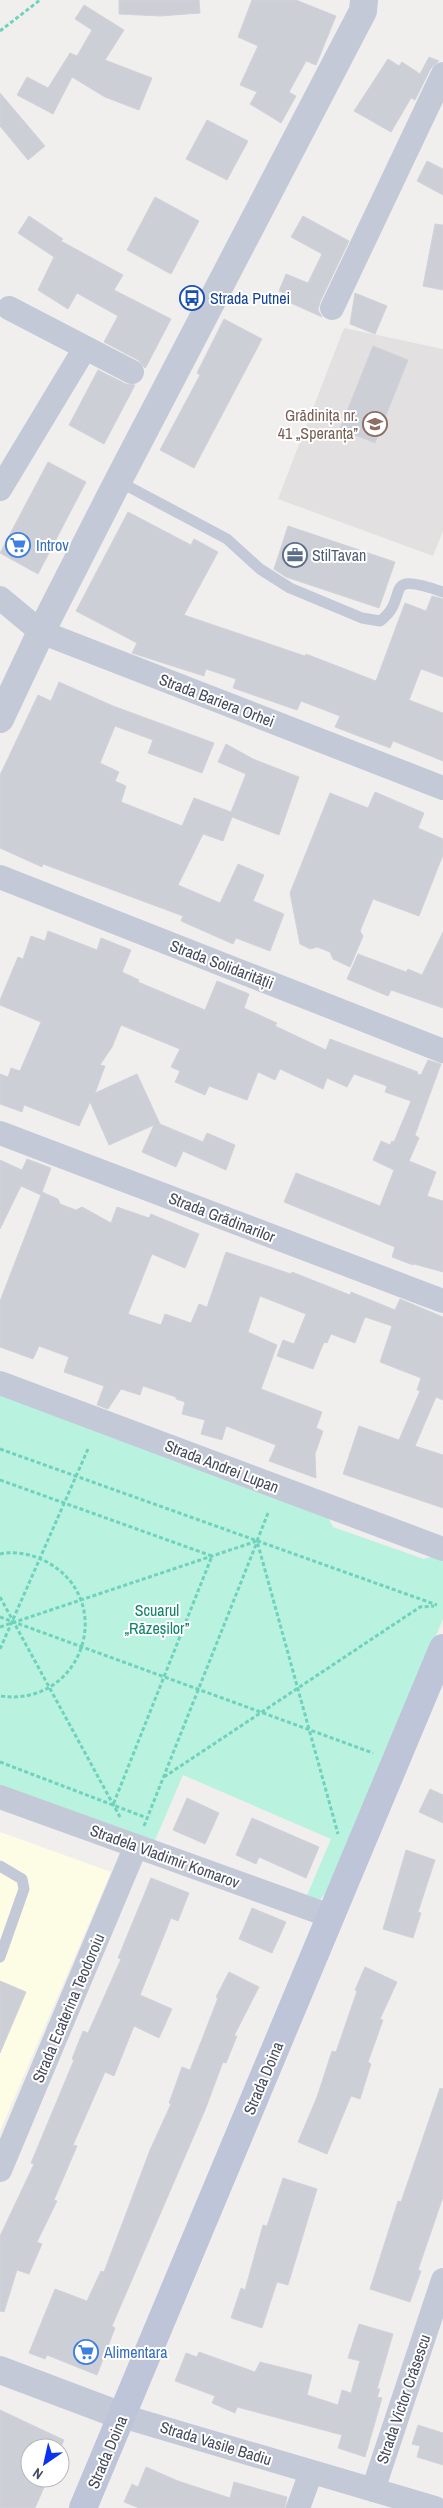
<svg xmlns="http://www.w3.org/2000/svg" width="443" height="2508" font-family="'Archivo Narrow',sans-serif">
  <rect width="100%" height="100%" fill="#f1efee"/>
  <!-- commercial -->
  <path fill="#fdfde6" d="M0 1832 111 1872 0 2131Z"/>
  <!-- education -->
  <path fill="#e2e0e0" d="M344 328 443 349V531L433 556 278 499Z"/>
  <!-- green -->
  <path fill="#b9f2de" d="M0 1393 327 1515 333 1527 424 1559 438 1555 443 1557V1619L328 1890 320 1900H305L331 1839 183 1775 153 1845 129 1831 0 1785Z"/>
  <!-- building -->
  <path fill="#cdcfd6" stroke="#d2d2da" d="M119 0H199L200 13 160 16 119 14Z
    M252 0H296L336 16 316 65 306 61 289 92 296 96 281 123 250 104 257 92 240 85 258 46 238 37Z
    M84 5 124 30 105 60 152 78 139 110 105 97 72 77 53 114 17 95 27 77 48 88 70 53 77 56 92 30 75 19Z
    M429 57 439 61 431 68 415 100 411 98 391 132 354 111 388 59 399 66 402 62 420 74Z
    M0 93 45 146 28 160 0 126Z
    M207 120 248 141 227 180 186 159Z
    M427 161 443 169V195L417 181Z
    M155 197 199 221 171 274 127 250Z
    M29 216 63 239 61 241 123 275 114 290 171 319 146 367 145 368 138 360 104 342 118 316 77 293 68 309 38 290 54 257 18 233Z
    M303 216 349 241 320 302 318 310 322 317 282 299 284 293 279 291 286 274 308 283 322 254 291 237Z
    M435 224 443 225V290L423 286Z
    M355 293 387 306 375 334 350 324Z
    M224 319 262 339 194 468 160 450 200 375 197 373Z
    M373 346 408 360 375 443 340 429Z
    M98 370 126 384 135 385 104 444 69 425Z
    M48 462 86 482 38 574 0 553Z
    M128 512 191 545 194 539 218 552 184 615 305 656 306 654 376 681 405 603 426 611 432 596 443 599V677L421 669 409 700 443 713V761L393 741 390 748 335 727 340 716 301 701 297 710 233 688 236 679 206 669 204 676 132 653 137 643 76 611Z
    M288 526 395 562 379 608 286 577 274 569Z
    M59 682 113 706 214 743 202 773 148 753 153 740 115 726 100 763 119 772 115 781 126 786 121 802 182 826 194 798 231 812 246 774 218 762 226 744 253 759 299 777 279 835 232 817 223 841 203 834 178 885 220 903 238 864 264 875 253 901 284 914 270 951 236 938 233 944 181 921 183 916 43 864 42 867 0 848V775L38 695 51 701Z
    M375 792 424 813 418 828 443 839V855L419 916 373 899 360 931 363 936 350 967 333 959 330 952 317 947 310 949 300 944 290 893 330 793 368 808Z
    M48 931 97 950 101 938 131 950 122 972 139 980 138 982 205 1010 217 981 249 994 244 1008 277 1023 275 1026 326 1050 330 1039 418 1072 417 1074 421 1075 428 1060 441 1064 415 1135 419 1138 409 1161 436 1172 427 1196 443 1201V1272L414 1264 413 1265 392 1257 395 1247 284 1202 296 1173 380 1206 394 1170 373 1160 381 1141 390 1145 392 1141 394 1142 411 1101 385 1092 387 1086 354 1074 347 1087 327 1078 323 1089 280 1069 275 1080 258 1072 247 1100 209 1086 205 1095 175 1082 180 1071 171 1067 180 1049 121 1025 112 1047 100 1065 105 1066 95 1093 137 1074 160 1124 203 1142 207 1133 235 1145 226 1170 183 1151 176 1167 142 1152 154 1125 109 1145 90 1102 79 1126 24 1105 22 1112 0 1104V1074L8 1077 11 1068 20 1071 41 1022 0 1005V1000L18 957 23 959 31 936 45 941Z
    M443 932V1008L391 990 388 996 347 979 358 954 406 972 408 969 422 975Z
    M27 1159 51 1168 42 1192 58 1199 60 1204 76 1210 82 1207 111 1223 117 1207 149 1218 151 1214 199 1234 185 1268 152 1254 128 1314 161 1325 165 1314 191 1323 199 1304 207 1307 226 1252 291 1274 292 1272 350 1295 351 1292 395 1310 400 1299 443 1317V1400L436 1397 415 1446 443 1455V1508L343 1474 359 1426 399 1440 420 1391 417 1390 421 1378 380 1362 392 1326 365 1317 355 1343 331 1334 327 1343 324 1342 313 1369 277 1356 283 1340 294 1344 306 1314 260 1296 248 1332 277 1345 261 1389 322 1412 316 1428 323 1431 315 1454 316 1478 269 1461 276 1445 226 1426 222 1440 201 1434 205 1420 182 1414 185 1402 176 1399V1397L143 1386 140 1395 121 1389 108 1409 97 1405 104 1386 64 1372 69 1357 39 1346 33 1359 0 1347V1301L41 1195 21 1186 0 1229V1160L22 1170Z
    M430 1789 443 1795V1823L419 1812Z
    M187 1798 219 1813 205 1844 173 1830Z
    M252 1818 319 1847 306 1878 259 1857 256 1864 236 1855Z
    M406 1850 435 1860 418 1912 421 1913 413 1938 383 1929Z
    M151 1878 189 1893 178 1921 171 1918 140 1995 172 2009 159 2038 134 2026 114 2076 105 2072 73 2145 77 2146 54 2200 57 2201 37 2242 42 2244 29 2274 17 2270 4 2312 0 2311V2236L34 2164 31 2163 74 2060 72 2059 83 2031 88 2033 121 1959 118 1958Z
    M252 1908 286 1922 272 1953 239 1939Z
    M365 1967 397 1982 380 2019 383 2020 368 2062 371 2064 360 2099 351 2096 327 2154 298 2142 317 2097 332 2051 336 2052 357 1991 355 1990Z
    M229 1972 259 1987 234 2036H237L226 2063 223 2062 205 2110 112 2326 115 2328 97 2375 47 2355 45 2359 29 2353 55 2289 87 2301 101 2271 104 2272 150 2150 171 2104 169 2103 182 2067 190 2070 218 1998 216 1997Z
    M0 1981 26 1992 0 2053Z
    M440 2088 443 2089V2197L418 2270 421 2271 410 2302 370 2289 398 2201 401 2202Z
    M283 2178 317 2189 288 2285 277 2282 262 2328 231 2318 241 2288 245 2290 263 2225 267 2226Z
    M359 2324 393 2334 377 2389H380L377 2397 382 2398 365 2457 338 2448 342 2435 237 2407 235 2413 212 2403 215 2396 175 2381 186 2353 197 2357 199 2352 255 2372 260 2362 312 2375 307 2395 338 2405 342 2390 351 2393 360 2361 348 2358Z
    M0 2410 64 2440 60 2449 30 2448V2478H48L35 2508H0Z
    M418 2425 443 2433V2465L417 2457 420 2446 412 2444Z
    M146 2467 178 2481 230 2498 234 2482 287 2497 285 2508H139L124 2502 132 2484 138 2487Z"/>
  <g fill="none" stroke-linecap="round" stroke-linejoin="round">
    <!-- path -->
    <path stroke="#6ed3bc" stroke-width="3" stroke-dasharray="4 2.5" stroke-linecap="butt" d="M0 31 40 0
      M0 1449 437 1605
      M0 1480 212 1556 113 1805
      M268 1513 257 1541 338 1834
      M0 1554C15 1551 31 1554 45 1561 119 1599 83 1708 0 1696
      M0 1597 120 1817
      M0 1617 373 1753
      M0 1627 257 1541
      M0 1649 88 1449
      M0 1762 147 1818
      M164 1777 420 1607 434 1606
      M144 1826 257 1542"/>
    <!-- service -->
    <path stroke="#c4c9d7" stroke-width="11" d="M118 481 227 539 260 569 290 588 362 618 380 621C412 598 378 569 443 592
      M0 1866 22 1879 24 1889 0 1957"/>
    <!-- minor -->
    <path stroke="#c4c9d7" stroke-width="24" d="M9 308 132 372
      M332 308 443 74
      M0 489 85 348
      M0 598 41 632 443 788
      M0 877 443 1051
      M0 1133 443 1301
      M0 1383 443 1549
      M0 1797 330 1916
      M0 2170 136 1846
      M122 2416 435 2508
      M373 2490 443 2280
      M298 2508 311 2472"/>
    <!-- tertiary -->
    <path stroke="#c4c9d7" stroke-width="28" d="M0 719 41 632 118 481 363 11 364 0
      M0 2370 122 2416"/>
    <!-- secondary -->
    <path stroke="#bfc5d9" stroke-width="28" d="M83 2508 443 1648"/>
  </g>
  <!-- icons -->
  <defs>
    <symbol id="bus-ring" viewBox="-11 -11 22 22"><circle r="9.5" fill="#fff" stroke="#1a4fb4" stroke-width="1.5"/><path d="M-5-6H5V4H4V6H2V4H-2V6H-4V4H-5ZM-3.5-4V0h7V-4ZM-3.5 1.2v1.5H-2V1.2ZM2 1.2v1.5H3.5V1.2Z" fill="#1a4fb4"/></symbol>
    <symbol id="school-ring" viewBox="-11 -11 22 22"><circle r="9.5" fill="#fff" stroke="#8d6e63" stroke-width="1.5"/><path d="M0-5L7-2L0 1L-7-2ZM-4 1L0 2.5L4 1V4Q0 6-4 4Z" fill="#8d6e63"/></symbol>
    <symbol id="supermarket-ring" viewBox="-11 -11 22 22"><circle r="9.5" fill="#fff" stroke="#3f7fe0" stroke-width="1.5"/><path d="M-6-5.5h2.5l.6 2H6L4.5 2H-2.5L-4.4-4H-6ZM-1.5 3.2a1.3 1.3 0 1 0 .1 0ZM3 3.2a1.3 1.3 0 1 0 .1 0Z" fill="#3f7fe0"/></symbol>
    <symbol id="office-ring" viewBox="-11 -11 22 22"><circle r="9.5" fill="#fff" stroke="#5c6f8a" stroke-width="1.5"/><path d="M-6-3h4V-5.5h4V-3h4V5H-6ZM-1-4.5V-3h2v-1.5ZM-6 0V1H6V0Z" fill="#5c6f8a"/></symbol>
  </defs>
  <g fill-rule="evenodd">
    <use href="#bus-ring" x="178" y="284" width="28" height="28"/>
    <use href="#school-ring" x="361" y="410" width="28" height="28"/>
    <use href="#supermarket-ring" x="4" y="531" width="28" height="28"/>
    <use href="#office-ring" x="281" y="541" width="28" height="28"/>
    <use href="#supermarket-ring" x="72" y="2338" width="28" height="28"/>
  </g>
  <g text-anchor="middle" stroke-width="4" stroke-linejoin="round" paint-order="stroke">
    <!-- transit labels -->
    <g font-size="16" fill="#164399" stroke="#fff" text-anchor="start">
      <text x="210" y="304">Strada Putnei</text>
    </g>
    <!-- education labels -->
    <g font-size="16" fill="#785e54" stroke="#fff" text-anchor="end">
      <text x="358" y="421">Grădinița nr.<tspan x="358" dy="18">41 „Speranța”</tspan></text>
    </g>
    <!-- shop labels -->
    <g font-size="16" fill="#366cbe" stroke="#fff" text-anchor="start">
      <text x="36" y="551">Introv</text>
      <text x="104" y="2358">Alimentara</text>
    </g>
    <!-- service labels -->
    <g font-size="16" fill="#4e5e75" stroke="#fff" text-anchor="start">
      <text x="312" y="561">StilTavan</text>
    </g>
    <!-- street labels -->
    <g font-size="16" fill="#454b5d" stroke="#fff">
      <text transform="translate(217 700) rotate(21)" y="6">Strada Bariera Orhei</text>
      <text transform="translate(222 964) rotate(21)" y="6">Strada Solidarității</text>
      <text transform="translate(222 1217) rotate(21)" y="6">Strada Grădinarilor</text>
      <text transform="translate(222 1466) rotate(21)" y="6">Strada Andrei Lupan</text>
      <text transform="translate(165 1856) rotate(20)" y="6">Stradela Vladimir Komarov</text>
      <text transform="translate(68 2008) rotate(-67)" y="6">Strada Ecaterina Teodoroiu</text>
      <text transform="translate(263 2078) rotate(-67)" y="6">Strada Doina</text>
      <text transform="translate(403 2399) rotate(-71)" y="6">Strada Victor Crăsescu</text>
      <text transform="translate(216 2443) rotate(17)" y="6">Strada Vasile Badiu</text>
      <text transform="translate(107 2452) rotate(-67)" y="6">Strada Doina</text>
    </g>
    <!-- park labels -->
    <g font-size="16" fill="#108469" stroke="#fff">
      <text x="157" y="1616">Scuarul<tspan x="157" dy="18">„Răzeșilor”</tspan></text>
    </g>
  </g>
  <!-- north arrow -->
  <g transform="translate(45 2463) rotate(214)"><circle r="24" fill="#ffffff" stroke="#b5b7be"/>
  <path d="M0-4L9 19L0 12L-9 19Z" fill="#0b33ee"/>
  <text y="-8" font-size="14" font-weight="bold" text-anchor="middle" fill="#454b5d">N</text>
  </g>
</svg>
